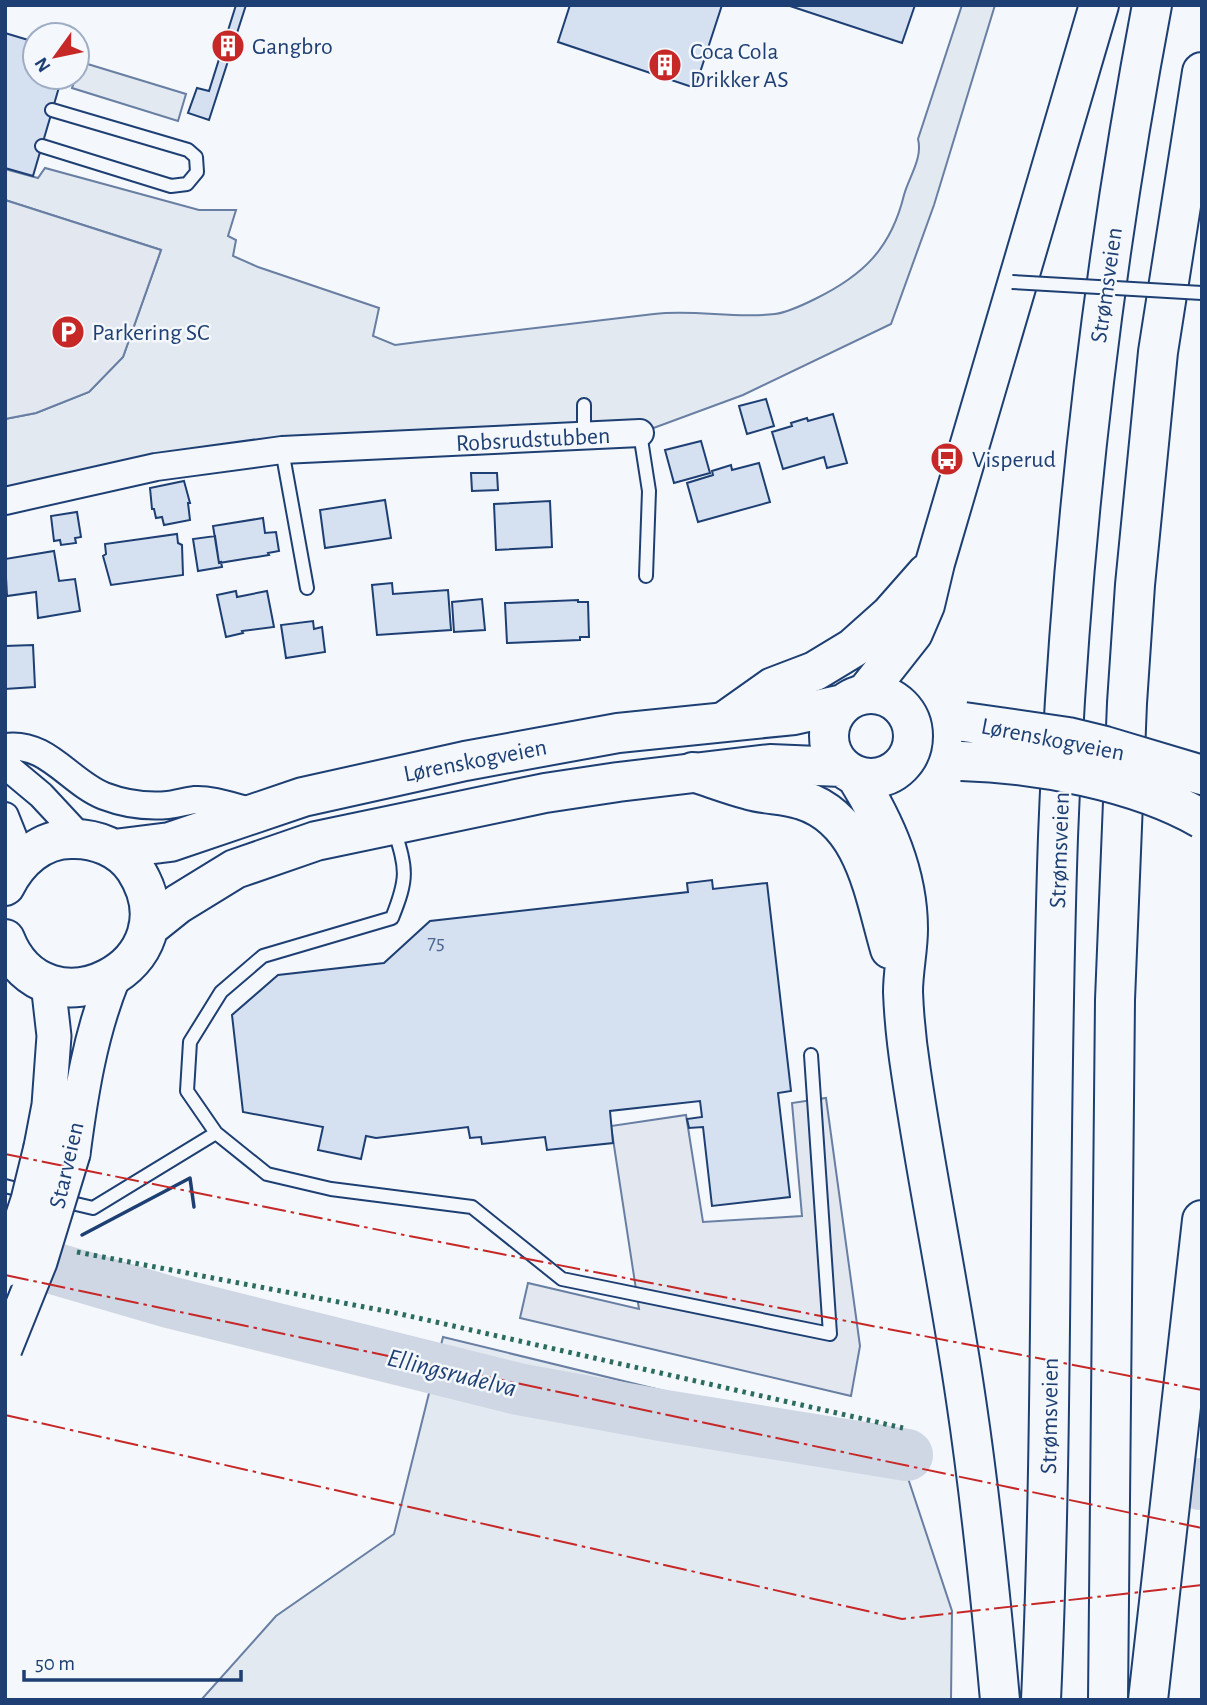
<svg xmlns="http://www.w3.org/2000/svg" width="1207" height="1705" font-family="'Alegreya Sans',sans-serif">
  <rect width="100%" height="100%" fill="#f4f7fb"/>
  <!-- green -->
  <path fill="#e3e9f0" stroke="#687fa3" stroke-width="2" d="M962 5H995L934 205 891 324 743 395 640 433 153 473 5 503V419L36 413 89 392 123 357 161 250 5 200V169L38 178 45 168 199 210H236L228 236 236 240 233 256 258 267 379 308 373 336 395 345C481 334 567 324 654 314 694 309 735 319 775 314 789 312 803 305 815 299 864 275 891 248 904 195 909 177 923 158 918 139Z
    M81 62 186 94 178 121 72 88Z
    M443 1337 898 1448 952 1611 951 1700H201L276 1616 394 1534Z"/>
  <!-- parking -->
  <path fill="#e3e8f0" stroke="#687fa3" stroke-width="2" d="M5 200 161 250 123 357 89 392 36 413 5 419Z
    M826 1098 860 1346 851 1396 520 1318 528 1283 639 1309 611 1126 686 1115 703 1222 802 1216 792 1103Z"/>
  <g fill="none" stroke-linecap="round" stroke-linejoin="round">
    <!-- river -->
    <path stroke="#cfd7e4" stroke-width="52" d="M5 1254 169 1302 518 1389 666 1416 907 1455
      M1200 1484H1202"/>
  </g>
  <!-- building -->
  <path fill="#d5e0f0" stroke="#1d3f73" stroke-width="2" d="M236 5H246L209 120 188 113 197 88 209 91Z
    M570 5H722L695 88 558 42Z
    M787 5H915L902 43Z
    M5 33 35 42V77H62L33 176 5 168Z
    M766 399 774 426 747 434 739 406Z
    M833 414 847 463 827 468 824 457 783 469 772 432 792 426 791 423 807 418 808 421Z
    M701 441 710 473 674 483 665 450Z
    M759 463 770 502 698 522 687 483 713 475 712 471 731 465 732 470Z
    M471 473H497L498 490 472 491Z
    M184 481 190 503H188L190 520 164 525 162 517 156 518 154 509H152L150 488Z
    M385 500 391 538 325 548 320 510Z
    M550 501 552 547 496 550 494 504Z
    M77 512 81 537 75 538 76 543 61 545 60 540 54 541 51 516Z
    M263 518 265 533 276 532 279 551 268 553 269 555 219 563 213 526Z
    M177 534 178 543 182 545 183 575 111 585 103 556 106 554 105 544Z
    M215 536 219 563 221 562 222 567 198 571 193 539Z
    M54 551 59 581 75 579 80 611 38 618 36 592 7 596 5 559Z
    M392 583 393 594 448 590 451 630 377 635 372 585Z
    M236 591 237 597 267 591 274 627 242 631 243 633 226 637 217 595Z
    M482 599 485 630 454 632 452 602Z
    M578 600V602H588L589 637H580V640L507 643 505 603Z
    M313 621 314 629 322 627 325 652 286 658 281 625Z
    M33 645 35 687 5 689V646Z
    M712 880 713 889 767 883 791 1091 778 1093 790 1197 712 1206 703 1127 689 1128 687 1119 702 1117 700 1101 610 1111 613 1143 547 1150 545 1137 482 1144 481 1137 470 1138 468 1127 376 1138 366 1136 361 1159 318 1150 323 1127 243 1112 232 1015 278 975 384 963 430 921 688 892 687 883Z"/>
  <g fill="none" stroke-linecap="round" stroke-linejoin="round">
    <defs>
      <path id="service" d="M42 146 171 186 187 184 197 172 196 157 188 150 52 110
        M584 405V436
        M640 433 649 491 646 576
        M282 450 307 588
        M394 829C407 870 408 878 392 918L263 956 221 992 190 1042 187 1091 216 1133 267 1174 331 1189 472 1207 562 1279 830 1334 811 1055
        M5 1186 28 1192
        M59 1200 93 1208 216 1133"/>
      <path id="minor" d="M5 501 156 467 282 450 640 433
        M5 747C47 741 69 782 104 796 125 804 146 807 168 805 177 804 186 801 195 800 213 799 236 808 254 812
        M5 765 41 795 81 838
        M5 816 13 836 19 863"/>
      <path id="tertiary" d="M41 1147 49 1105 54 1036 48 983
        M73 1154C81 1093 90 1035 113 978"/>
      <path id="trunk" d="M829 736a42 42 0 1 1 84 0a42 42 0 1 1-84 0Z
        M114 849 170 842 303 797 465 761 618 733 794 715 843 704
        M5 886C18 860 41 839 71 839 95 838 121 848 135 869 197 965 45 1041 5 939
        M148 928 178 904 235 869 316 841 545 793 618 782 770 764 842 767"/>
      <path id="motorway" d="M865 694 913 633 925 605 935 563 1099 5
        M725 721 773 687 815 671 853 648 890 615 927 573
        M693 772C712 778 730 785 749 790 766 795 785 794 802 800 865 820 874 895 890 949
        M856 776C885 823 908 873 908 929 908 950 903 971 903 992 904 1018 907 1046 911 1072 927 1181 950 1290 966 1400 981 1500 991 1600 1000 1700
        M1041 1700C1054 1412 1048 1124 1058 837 1069 558 1100 280 1152 5
        M1108 1700 1115 1000 1127 703 1135 585 1158 352 1202 72
        M1148 1700 1202 1220"/>
    </defs>
    <!-- service casing -->
    <use href="#service" stroke="#1d3f73" stroke-width="16"/>
    <!-- minor casing -->
    <use href="#minor" stroke="#1d3f73" stroke-width="30"/>
    <!-- tertiary casing -->
    <use href="#tertiary" stroke="#1d3f73" stroke-width="37"/>
    <!-- trunk casing -->
    <use href="#trunk" stroke="#1d3f73" stroke-width="42"/>
    <!-- motorway casing -->
    <use href="#motorway" stroke="#1d3f73" stroke-width="42"/>
    <!-- service -->
    <use href="#service" stroke="#f4f7fb" stroke-width="12"/>
    <!-- minor -->
    <use href="#minor" stroke="#f4f7fb" stroke-width="26"/>
    <!-- tertiary -->
    <use href="#tertiary" stroke="#f4f7fb" stroke-width="33"/>
    <!-- trunk -->
    <use href="#trunk" stroke="#f4f7fb" stroke-width="38"/>
    <!-- motorway -->
    <use href="#motorway" stroke="#f4f7fb" stroke-width="38"/>
    <defs>
      <path id="service-bridge" d="M1012 282 1202 293"/>
      <path id="tertiary-bridge" d="M5 1270 28 1200 41 1147
        M5 1349 40 1262 73 1154"/>
      <path id="trunk-bridge" d="M964 722 1068 737 1105 746 1202 775
        M961 761C1036 763 1136 781 1202 819"/>
    </defs>
    <!-- service-bridge casing -->
    <use href="#service-bridge" stroke="#1d3f73" stroke-width="16" stroke-linecap="butt"/>
    <!-- tertiary-bridge casing -->
    <use href="#tertiary-bridge" stroke="#1d3f73" stroke-width="37" stroke-linecap="butt"/>
    <!-- trunk-bridge casing -->
    <use href="#trunk-bridge" stroke="#1d3f73" stroke-width="42" stroke-linecap="butt"/>
    <!-- service-bridge -->
    <use href="#service-bridge" stroke="#f4f7fb" stroke-width="12"/>
    <!-- tertiary-bridge -->
    <use href="#tertiary-bridge" stroke="#f4f7fb" stroke-width="33"/>
    <!-- trunk-bridge -->
    <use href="#trunk-bridge" stroke="#f4f7fb" stroke-width="38"/>
    <!-- hedge -->
    <path stroke="#2c6c60" stroke-width="5" stroke-dasharray="3.5 5" stroke-linecap="butt" d="M77 1252 396 1313 903 1428"/>
    <!-- wall -->
    <path stroke="#1d3f73" stroke-width="3.5" d="M82 1235 190 1178 194 1207"/>
    <!-- power -->
    <path stroke="#c62828" stroke-width="2" stroke-dasharray="24 5 3.5 5" stroke-linecap="butt" d="M5 1154 404 1235 1202 1390
      M5 1275 1202 1528
      M5 1415 902 1619 1202 1585"/>
  </g>
  <!-- icons -->
  <defs>
    <symbol id="building-disc" viewBox="-11 -11 22 22"><circle r="9.5" fill="#c62828" stroke="#f4f7fb"/><path d="M-4-6H4V6H1V3H-1V6H-4ZM-2.5-4.3h1.7v1.8h-1.7ZM.8-4.3h1.7v1.8H.8ZM-2.5-1h1.7V.8h-1.7ZM.8-1h1.7V.8H.8Z" fill="#fff"/></symbol>
    <symbol id="parking-disc" viewBox="-11 -11 22 22"><circle r="9.5" fill="#c62828" stroke="#f4f7fb"/><path d="M-3.5-5.5H1a3.5 3.5 0 0 1 0 7H-1V5.5H-3.5ZM-1-3.4V-.6H.8a1.4 1.4 0 0 0 0-2.8Z" fill="#fff"/></symbol>
    <symbol id="bus-disc" viewBox="-11 -11 22 22"><circle r="9.5" fill="#c62828" stroke="#f4f7fb"/><path d="M-5-6H5V4H4V6H2V4H-2V6H-4V4H-5ZM-3.5-4V0h7V-4ZM-3.5 1.2v1.5H-2V1.2ZM2 1.2v1.5H3.5V1.2Z" fill="#fff"/></symbol>
  </defs>
  <g fill-rule="evenodd">
    <use href="#building-disc" x="209" y="27" width="38" height="38"/>
    <use href="#building-disc" x="646" y="46" width="38" height="38"/>
    <use href="#parking-disc" x="49" y="313" width="38" height="38"/>
    <use href="#bus-disc" x="928" y="440" width="38" height="38"/>
  </g>
  <g text-anchor="middle" stroke-width="5" stroke-linejoin="round" paint-order="stroke">
    <!-- number labels -->
    <g font-size="21" fill="#4b6792">
      <text x="436" y="949">75</text>
    </g>
    <!-- poi labels -->
    <g font-size="24" fill="#1d3f73" stroke="#f4f7fb" text-anchor="start">
      <text x="252" y="54">Gangbro</text>
      <text x="690" y="59">Coca Cola<tspan x="690" dy="28">Drikker AS</tspan></text>
      <text x="92" y="340">Parkering SC</text>
      <text x="972" y="467">Visperud</text>
    </g>
    <!-- street labels -->
    <g font-size="24" fill="#1d3f73" stroke="#f4f7fb">
      <text transform="translate(1106 285) rotate(-82)" y="8">Strømsveien</text>
      <text transform="translate(533 439) rotate(-3)" y="8">Robsrudstubben</text>
      <text transform="translate(1053 739) rotate(11)" y="8">Lørenskogveien</text>
      <text transform="translate(475 760) rotate(-11)" y="8">Lørenskogveien</text>
      <text transform="translate(1059 850) rotate(-88)" y="8">Strømsveien</text>
      <text transform="translate(66 1165) rotate(-77)" y="8">Starveien</text>
      <text transform="translate(1049 1416) rotate(-89)" y="8">Strømsveien</text>
    </g>
    <!-- water labels -->
    <g font-size="26" font-style="italic" fill="#1d3f73" stroke="#f4f7fb">
      <text transform="translate(452 1372) rotate(14)" y="9">Ellingsrudelva</text>
    </g>
  </g>
  <!-- border -->
  <rect width="1207" height="1705" fill="none" stroke="#1d3f73" stroke-width="14"/>
  <!-- north arrow -->
  <g transform="translate(56 56) rotate(237)"><circle r="33" fill="#f4f7fb" stroke="#9eadc5" stroke-width="2"/>
  <path d="M0-5L12 26L0 18L-12 26Z" fill="#c62828"/>
  <text y="-10" font-size="19" font-weight="bold" text-anchor="middle" fill="#1d3f73">N</text>
  </g>
  <!-- scale -->
  <path d="M24 1670v10h217v-10" fill="none" stroke="#1d3f73" stroke-width="3.5"/>
  <text x="35" y="1670" font-size="21" fill="#1d3f73" stroke="#f4f7fb" stroke-width="5" paint-order="stroke">50 m</text>
</svg>
